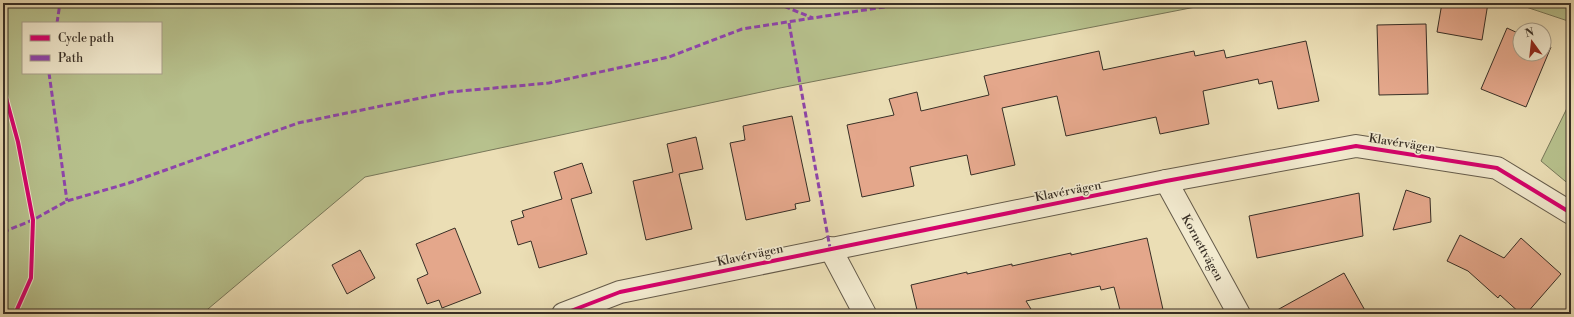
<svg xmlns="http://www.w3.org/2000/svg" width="1574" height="317" font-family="'Libre Bodoni',serif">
  <rect width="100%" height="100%" fill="#ebdeb5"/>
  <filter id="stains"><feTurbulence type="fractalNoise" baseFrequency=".005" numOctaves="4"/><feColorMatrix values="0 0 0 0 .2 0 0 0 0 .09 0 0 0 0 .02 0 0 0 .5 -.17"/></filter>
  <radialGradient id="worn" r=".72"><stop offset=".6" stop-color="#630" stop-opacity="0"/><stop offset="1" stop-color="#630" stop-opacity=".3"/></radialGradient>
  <!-- green -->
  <path fill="#b7c18d" stroke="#78785a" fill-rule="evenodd" d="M3 3H1216L780 88 365 177 202 314H3ZM23 23H161V73H23Z
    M1514 3H1571V22Z
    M1571 100V186L1541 161Z"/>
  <!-- building -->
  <path fill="#e4a78b" stroke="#382f26" d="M1442 3H1488L1482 40 1437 32Z
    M1426 24 1428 94 1379 95 1377 25Z
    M1507 28 1520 34V54H1544V44L1551 47 1526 107 1481 89Z
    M1306 41 1319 101 1278 109 1272 81 1259 84 1258 79 1203 91 1209 124 1160 134 1156 117 1066 136 1057 96 1002 108 1015 165 971 175 967 155 910 167 914 186 862 197 847 125 894 115 889 99 917 92 921 111 989 95 984 76 1099 51 1103 70 1194 51 1195 56 1224 50 1226 58Z
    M792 116 810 201 795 204 796 209 746 220 730 143 745 140 743 126Z
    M696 137 703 169 679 174 692 229 646 240 633 181 673 172 667 144Z
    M582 163 592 193 571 199 587 254 539 268 531 241 518 245 511 221 524 217 522 211 562 199 554 172Z
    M1406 190 1430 198 1431 222 1393 230Z
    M1359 193 1363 236 1257 258 1249 216Z
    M455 228 481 293 442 308 439 300 427 304 417 279 428 274 416 244Z
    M1460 235 1504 258 1521 238 1561 274 1526 314H1521L1500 295 1498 298 1468 271 1447 261Z
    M1147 238 1164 314H1121L1114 287 1101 290 1100 286 1026 301 1034 314H918L911 285 967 272V274L1012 264V266L1071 253V255Z
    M360 250 375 278 347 294 332 265Z
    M1344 273 1367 314H1270Z"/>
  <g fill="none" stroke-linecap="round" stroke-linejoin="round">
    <defs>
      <g id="street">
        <path id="s1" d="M1166 181 1239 314"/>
        <path d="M830 248 865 314"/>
        <path d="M563 314 620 292 1166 181 1356 146 1497 168 1571 213"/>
      </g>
    </defs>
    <!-- street casing -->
    <use href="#street" stroke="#655b4a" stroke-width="24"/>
    <!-- street -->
    <use href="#street" stroke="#f2eacf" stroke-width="22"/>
    <!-- quiet -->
    <path stroke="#8e44ad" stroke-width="3" stroke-dasharray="6 3" stroke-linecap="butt" d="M776 3 813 18
      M57 23 60 3
      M789 23 830 248
      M49 73 67 201
      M3 232 33 220 67 201 129 183 298 123 450 92 549 83 669 57 742 29 910 3"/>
    <defs>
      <path id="cycleway" d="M3 87 18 142 33 220 31 278 15 314
        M563 314 620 292 1166 181 1356 146 1497 168 1571 213"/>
    </defs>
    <!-- cycleway casing -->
    <use href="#cycleway" stroke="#f2eacf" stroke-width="6"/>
    <!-- cycleway -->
    <use href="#cycleway" stroke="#d6006c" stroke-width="4"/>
  </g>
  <g text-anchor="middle" stroke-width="3.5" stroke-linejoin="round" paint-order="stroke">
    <!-- street labels -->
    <g font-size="12" fill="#382f26" stroke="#f2eacf">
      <text transform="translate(1402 143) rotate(9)" y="4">Klavérvägen</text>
      <text transform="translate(1068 191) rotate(-11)" y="4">Klavérvägen</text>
      <text dy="4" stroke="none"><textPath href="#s1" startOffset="76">Kornettvägen</textPath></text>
      <text transform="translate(750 255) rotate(-12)" y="4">Klavérvägen</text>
    </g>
  </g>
  <!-- margin -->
  <rect width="1574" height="317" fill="none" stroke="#ebdeb5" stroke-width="16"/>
  <rect x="4" y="4" width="1566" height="309" fill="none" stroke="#382f26" stroke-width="2"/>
  <rect x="8" y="8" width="1558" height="301" fill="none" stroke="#382f26"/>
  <!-- legend -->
  <rect x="22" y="22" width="140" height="52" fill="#f2eacf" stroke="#a89f8b"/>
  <rect x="30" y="35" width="20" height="6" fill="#d6006c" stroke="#a89f8b"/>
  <text x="58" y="42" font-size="12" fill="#382f26">Cycle path</text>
  <rect x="30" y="55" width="20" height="6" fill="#8e44ad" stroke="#a89f8b"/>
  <text x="58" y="62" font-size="12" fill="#382f26">Path</text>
  <!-- north arrow -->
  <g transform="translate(1532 42) rotate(345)"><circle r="19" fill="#f2eacf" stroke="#a89f8b"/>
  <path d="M0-3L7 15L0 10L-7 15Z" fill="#8f2418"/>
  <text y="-6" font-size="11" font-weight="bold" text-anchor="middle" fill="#382f26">N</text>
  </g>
  <rect width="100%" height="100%" filter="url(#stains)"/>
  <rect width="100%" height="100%" fill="url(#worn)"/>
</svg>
